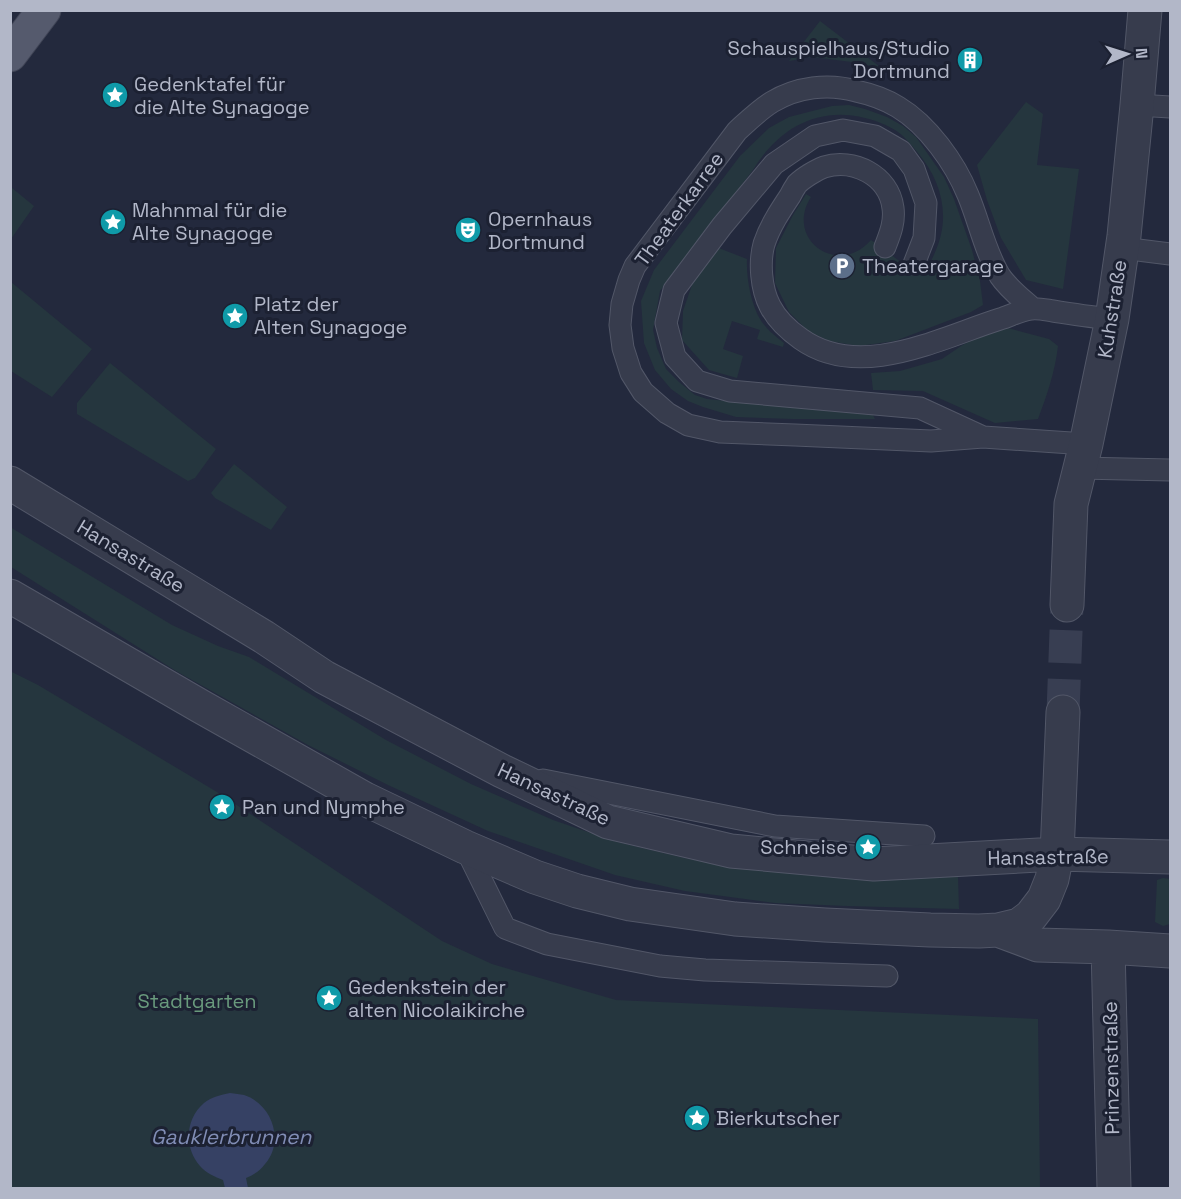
<svg xmlns="http://www.w3.org/2000/svg" width="1181" height="1199" font-family="'Space Grotesk',sans-serif">
  <rect width="100%" height="100%" fill="#23293d"/>
  <!-- green -->
  <path fill="#25363e" d="M820 21 884 70 860 63 812 57 789 61Z
    M1026 102 1043 114 1037 165 1079 169 1063 289 1026 280 1001 238 987 200 977 165Z
    M849 105 865 109 887 117 903 126 916 137 944 177 954 199 972 250 980 281 983 305 971 312 895 341 859 346 829 341 808 331 789 312 775 283 776 248 793 215 806 194 811 197C784 239 838 278 871 240L898 260 923 276C933 258 942 241 943 220 944 195 934 172 918 153 913 147 908 141 903 136 893 127 878 121 865 118 817 106 778 129 753 170L660 291 653 330 657 348 666 369 679 382 695 395 707 399 873 415 875 419H793L736 417 703 407 688 401 671 389 655 370 644 343 641 301 654 270 740 156 769 128 789 117 832 106Z
    M12 188 34 206 11 239 10 190Z
    M716 247 747 259C746 277 751 304 760 319 766 329 775 336 784 343L783 347 757 339 760 330 732 321 723 349 743 356 737 378 709 370 682 340 683 311 693 282Z
    M11 282 92 349 52 397 11 371Z
    M1004 327 1049 339 1058 346C1055 372 1047 395 1038 419L995 423 923 391 873 390 871 373 900 371 942 359 961 346 982 334Z
    M110 363 216 449 195 478 188 481 77 414V403Z
    M234 464 287 507 271 530 215 498 211 493Z
    M10 527 172 625 218 646 249 657 386 740 471 784 553 820 617 842 689 859 743 867 868 876H958L959 909 847 906 775 903 685 891 615 875 488 831 388 785 308 745 176 671 11 567Z
    M10 671 38 685 217 792 442 941 492 964 616 1000 1038 1019 1040 1188H11Z
    M1163 878 1170 879V924L1163 926 1155 922 1157 880Z"/>
  <!-- water -->
  <path fill="#364164" d="M230 1093C235 1094 240 1094 244 1095 272 1104 285 1141 265 1164 260 1171 253 1175 246 1178L248 1188H225L223 1180C215 1177 206 1173 200 1166 184 1148 185 1119 204 1103 211 1097 221 1095 230 1093Z"/>
  <g fill="none" stroke-linecap="round" stroke-linejoin="round">
    <!-- street-tunnel -->
    <path stroke="#383e52" stroke-width="33" stroke-dasharray="33 16" stroke-linecap="butt" d="M1063 712 1067 605"/>
    <defs>
      <path id="lane" d="M1137 105 1170 107
        M885 247C890 234 895 222 893 208 889 175 853 158 824 167 816 170 803 178 797 184 795 187 792 192 790 196 780 211 770 226 764 244 759 262 761 289 770 306 777 320 788 330 801 339 860 381 940 338 1000 319 1010 316 1021 310 1031 309 1038 308 1046 310 1053 311 1073 314 1092 317 1112 319
        M1122 248 1170 254
        M914 264 924 238 926 203 914 169 901 151 875 136 843 130 815 136 774 164 722 226 674 290 666 323 675 357 697 381 730 391 920 408 983 437
        M1032 308C1021 298 1008 288 1000 276 985 252 979 221 968 195 955 163 928 125 898 107 885 99 870 94 856 91 828 83 797 87 772 102 759 110 748 121 737 131L635 266 629 280 622 304 620 325 623 348 631 373 643 392 667 413 688 425 720 432 795 435 931 441 983 437 1086 444
        M1080 468 1170 470
        M543 780 775 826 924 836
        M465 847 505 928 547 944 660 966 705 970 887 976"/>
      <path id="street" d="M10 483 264 637 324 677 502 771 608 822 731 851 874 864 1057 854 1170 857
        M10 596 200 706 365 799 465 847 535 877 577 891 630 904 735 919 825 925 930 930 979 931 998 930 1019 925 1031 916 1044 899 1052 879 1057 854 1063 712
        M1067 605 1071 504 1086 444 1112 319 1124 236 1137 105 1145 10
        M998 930 1038 945 1108 947 1170 951
        M1108 947 1114 1188"/>
      <path id="primary" d="M10 55 44 10"/>
    </defs>
    <!-- lane casing -->
    <use href="#lane" stroke="#525768" stroke-width="23"/>
    <!-- street casing -->
    <use href="#street" stroke="#525768" stroke-width="35"/>
    <!-- primary casing -->
    <use href="#primary" stroke="#404556" stroke-width="35"/>
    <!-- lane -->
    <use href="#lane" stroke="#373c4d" stroke-width="21"/>
    <!-- street -->
    <use href="#street" stroke="#373c4d" stroke-width="33"/>
    <!-- primary -->
    <use href="#primary" stroke="#555a6d" stroke-width="33"/>
  </g>
  <!-- icons -->
  <defs>
    <symbol id="building-disc" viewBox="-11 -11 22 22"><circle r="9.5" fill="#0f9aa8" stroke="#1c2132"/><path d="M-4-6H4V6H1V3H-1V6H-4ZM-2.5-4.3h1.7v1.8h-1.7ZM.8-4.3h1.7v1.8H.8ZM-2.5-1h1.7V.8h-1.7ZM.8-1h1.7V.8H.8Z" fill="#fff"/></symbol>
    <symbol id="sight-disc" viewBox="-11 -11 22 22"><circle r="9.5" fill="#0f9aa8" stroke="#1c2132"/><path d="M0-6L1.8-2.2L6-1.7L2.9 1.2L3.7 5.4L0 3.3L-3.7 5.4L-2.9 1.2L-6-1.7L-1.8-2.2Z" fill="#fff"/></symbol>
    <symbol id="theatre-disc" viewBox="-11 -11 22 22"><circle r="9.5" fill="#0f9aa8" stroke="#1c2132"/><path d="M-5-5.5Q0-4 5-5.5V0Q5 5 0 6Q-5 5-5 0ZM-3.3-2.5H-1v1.5H-3.3ZM1-2.5H3.3v1.5H1ZM-2.8 1Q0 5.5 2.8 1Z" fill="#fff"/></symbol>
    <symbol id="parking-disc" viewBox="-11 -11 22 22"><circle r="9.5" fill="#5c6f8a" stroke="#1c2132"/><path d="M-3.5-5.5H1a3.5 3.5 0 0 1 0 7H-1V5.5H-3.5ZM-1-3.4V-.6H.8a1.4 1.4 0 0 0 0-2.8Z" fill="#fff"/></symbol>
  </defs>
  <g fill-rule="evenodd">
    <use href="#building-disc" x="955" y="45" width="30" height="30"/>
    <use href="#sight-disc" x="100" y="80" width="30" height="30"/>
    <use href="#sight-disc" x="98" y="207" width="30" height="30"/>
    <use href="#theatre-disc" x="453" y="215" width="30" height="30"/>
    <use href="#parking-disc" x="827" y="251" width="30" height="30"/>
    <use href="#sight-disc" x="220" y="301" width="30" height="30"/>
    <use href="#sight-disc" x="207" y="792" width="30" height="30"/>
    <use href="#sight-disc" x="853" y="832" width="30" height="30"/>
    <use href="#sight-disc" x="314" y="983" width="30" height="30"/>
    <use href="#sight-disc" x="682" y="1103" width="30" height="30"/>
  </g>
  <g text-anchor="middle" stroke-width="6" stroke-linejoin="round" paint-order="stroke">
    <!-- poi labels -->
    <g font-size="20" fill="#b2b7c8" stroke="#1c2132" text-anchor="start">
      <text x="950" y="55" text-anchor="end">Schauspielhaus/Studio<tspan x="950" dy="23">Dortmund</tspan></text>
      <text x="134" y="91">Gedenktafel für<tspan x="134" dy="23">die Alte Synagoge</tspan></text>
      <text x="132" y="217">Mahnmal für die<tspan x="132" dy="23">Alte Synagoge</tspan></text>
      <text x="488" y="226">Opernhaus<tspan x="488" dy="23">Dortmund</tspan></text>
      <text x="862" y="273">Theatergarage</text>
      <text x="254" y="311">Platz der<tspan x="254" dy="23">Alten Synagoge</tspan></text>
      <text x="242" y="814">Pan und Nymphe</text>
      <text x="848" y="854" text-anchor="end">Schneise</text>
      <text x="348" y="994">Gedenkstein der<tspan x="348" dy="23">alten Nicolaikirche</tspan></text>
      <text x="716" y="1125">Bierkutscher</text>
    </g>
    <!-- street labels -->
    <g font-size="20" fill="#b2b7c8" stroke="#1c2132">
      <text transform="translate(679 209) rotate(-54)" y="7">Theaterkarree</text>
      <text transform="translate(1112 309) rotate(-81)" y="7">Kuhstraße</text>
      <text transform="translate(131 556) rotate(31)" y="7">Hansastraße</text>
      <text transform="translate(554 794) rotate(25)" y="7">Hansastraße</text>
      <text transform="translate(1048 857) rotate(-1)" y="7">Hansastraße</text>
      <text transform="translate(1111 1068) rotate(-91)" y="7">Prinzenstraße</text>
    </g>
    <!-- park labels -->
    <g font-size="20" fill="#699a7d" stroke="#1c2132">
      <text x="197" y="1008">Stadtgarten</text>
    </g>
    <!-- water labels -->
    <g font-size="21" font-style="italic" fill="#818db5" stroke="#1c2132">
      <text x="231" y="1144">Gauklerbrunnen</text>
    </g>
  </g>
  <!-- border -->
  <rect width="1181" height="1199" fill="none" stroke="#b2b7c8" stroke-width="24"/>
  <!-- north arrow -->
  <g transform="translate(1127 54) rotate(87)" stroke="#1c2132" stroke-width="4.5" paint-order="stroke">
  <path d="M0-4.5L10 22L0 15L-10 22Z" fill="#b2b7c8"/>
  <text y="-9" font-size="16" font-weight="bold" text-anchor="middle" fill="#b2b7c8">N</text>
  </g>
</svg>
